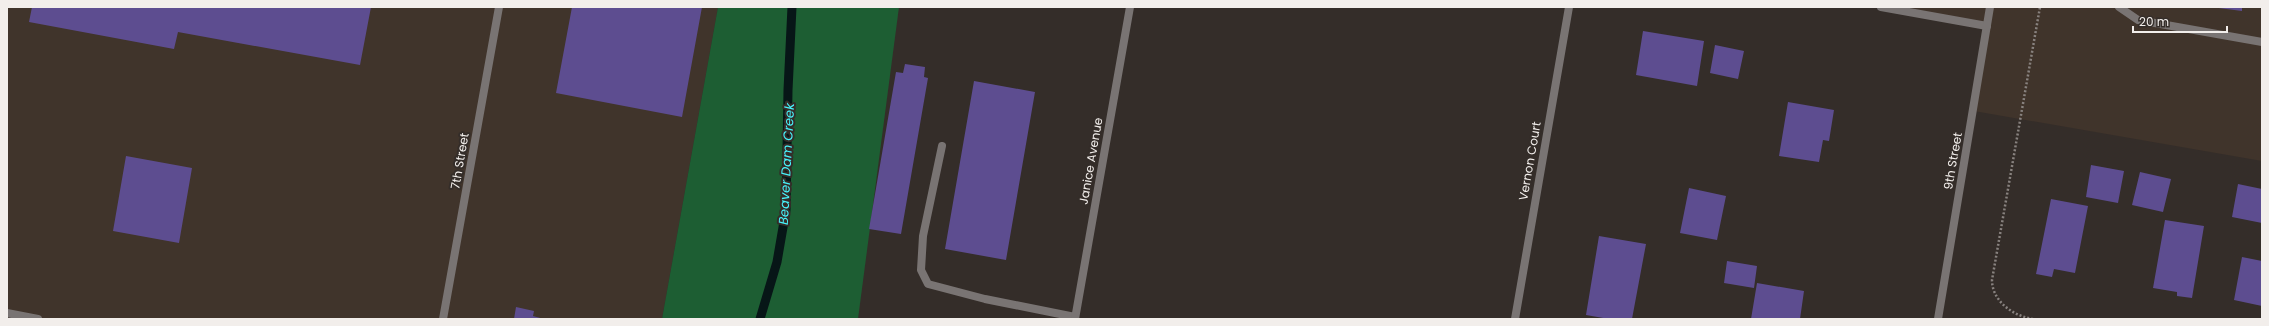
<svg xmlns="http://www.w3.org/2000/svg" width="2269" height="326" font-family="Poppins,sans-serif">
  <rect width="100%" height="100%" fill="#342d29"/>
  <!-- built -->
  <path fill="#40342b" d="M7 7H718L662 319H7Z
    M1881 7H2262V161L1974 111 1987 26Z"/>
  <!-- green -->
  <path fill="#1d5e33" d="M718 7H899L858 319H662Z"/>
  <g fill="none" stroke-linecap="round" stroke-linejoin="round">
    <!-- stream -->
    <path stroke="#071617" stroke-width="9" d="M760 319 777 262 786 210 788 90 792 7"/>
  </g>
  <!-- building -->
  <path fill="#5d4d90" d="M32 7H371L360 65 178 32 174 49 29 22Z
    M572 7H702L682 117 556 93Z
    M2211 7H2242V11Z
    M1643 31 1704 41 1697 86 1636 75Z
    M1715 45 1744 51 1738 79 1710 73Z
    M905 64 925 67 924 77 928 78 901 234 869 229 896 72 903 73Z
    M974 81 1035 92 1006 260 945 249Z
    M1788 102 1834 110 1829 141 1823 140 1819 162 1779 156Z
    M126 156 192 168 179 243 113 231Z
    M2091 165 2124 171 2118 203 2086 197Z
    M2140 172 2171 179 2163 212 2132 205Z
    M2238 184 2262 189V223L2232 217Z
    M1689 188 1726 196 1717 240 1680 233Z
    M2051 199 2088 206 2075 273 2054 269 2052 277 2036 274Z
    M2165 220 2204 226 2192 298 2177 296V292L2153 288Z
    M1599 236 1646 244 1632 319H1609L1586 315Z
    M2242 257 2262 261V306L2234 300Z
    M1727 261 1757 266 1754 288 1724 283Z
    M1757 283 1804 291 1800 319H1751Z
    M516 307 534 311 533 316 544 319H514Z"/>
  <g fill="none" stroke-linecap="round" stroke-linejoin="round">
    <!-- path -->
    <path stroke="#88827f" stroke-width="2.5" stroke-dasharray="2 2" stroke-linecap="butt" d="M2033 319C2013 316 1992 301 1992 280L2040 7"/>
    <!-- service -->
    <path stroke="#797473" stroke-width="8" d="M2119 7 2138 20 2262 42
      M942 146 923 236 921 270 928 284 985 299 1075 317
      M7 313 38 319"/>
    <!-- minor -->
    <path stroke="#797473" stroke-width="8" d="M1881 7 1987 26
      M443 319 499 7
      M1075 319 1130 7
      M1515 319 1569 7"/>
    <!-- tertiary -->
    <path stroke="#797473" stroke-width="8" d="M1938 319 1990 7"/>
  </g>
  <g text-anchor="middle" stroke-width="4" stroke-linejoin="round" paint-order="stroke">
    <!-- street labels -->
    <g font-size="12" fill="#f2eeeb" stroke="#342d29">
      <text transform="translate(460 161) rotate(-80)" y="4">7th Street</text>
      <text transform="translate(1091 161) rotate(-80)" y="4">Janice Avenue</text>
      <text transform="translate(1530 161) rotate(-80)" y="4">Vernon Court</text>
      <text transform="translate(1953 161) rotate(-80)" y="4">9th Street</text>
    </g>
    <!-- water labels -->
    <g font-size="13" font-style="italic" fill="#47f4fc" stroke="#342d29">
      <text transform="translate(786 164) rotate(-87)" y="5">Beaver Dam Creek</text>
    </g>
  </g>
  <!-- border -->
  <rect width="2269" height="326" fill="none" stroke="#f2eeeb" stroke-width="16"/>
  <!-- scale -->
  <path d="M2133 26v6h94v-6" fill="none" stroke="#f2eeeb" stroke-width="2"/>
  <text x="2139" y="26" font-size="12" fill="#f2eeeb" stroke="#342d29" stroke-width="3" paint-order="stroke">20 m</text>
</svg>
